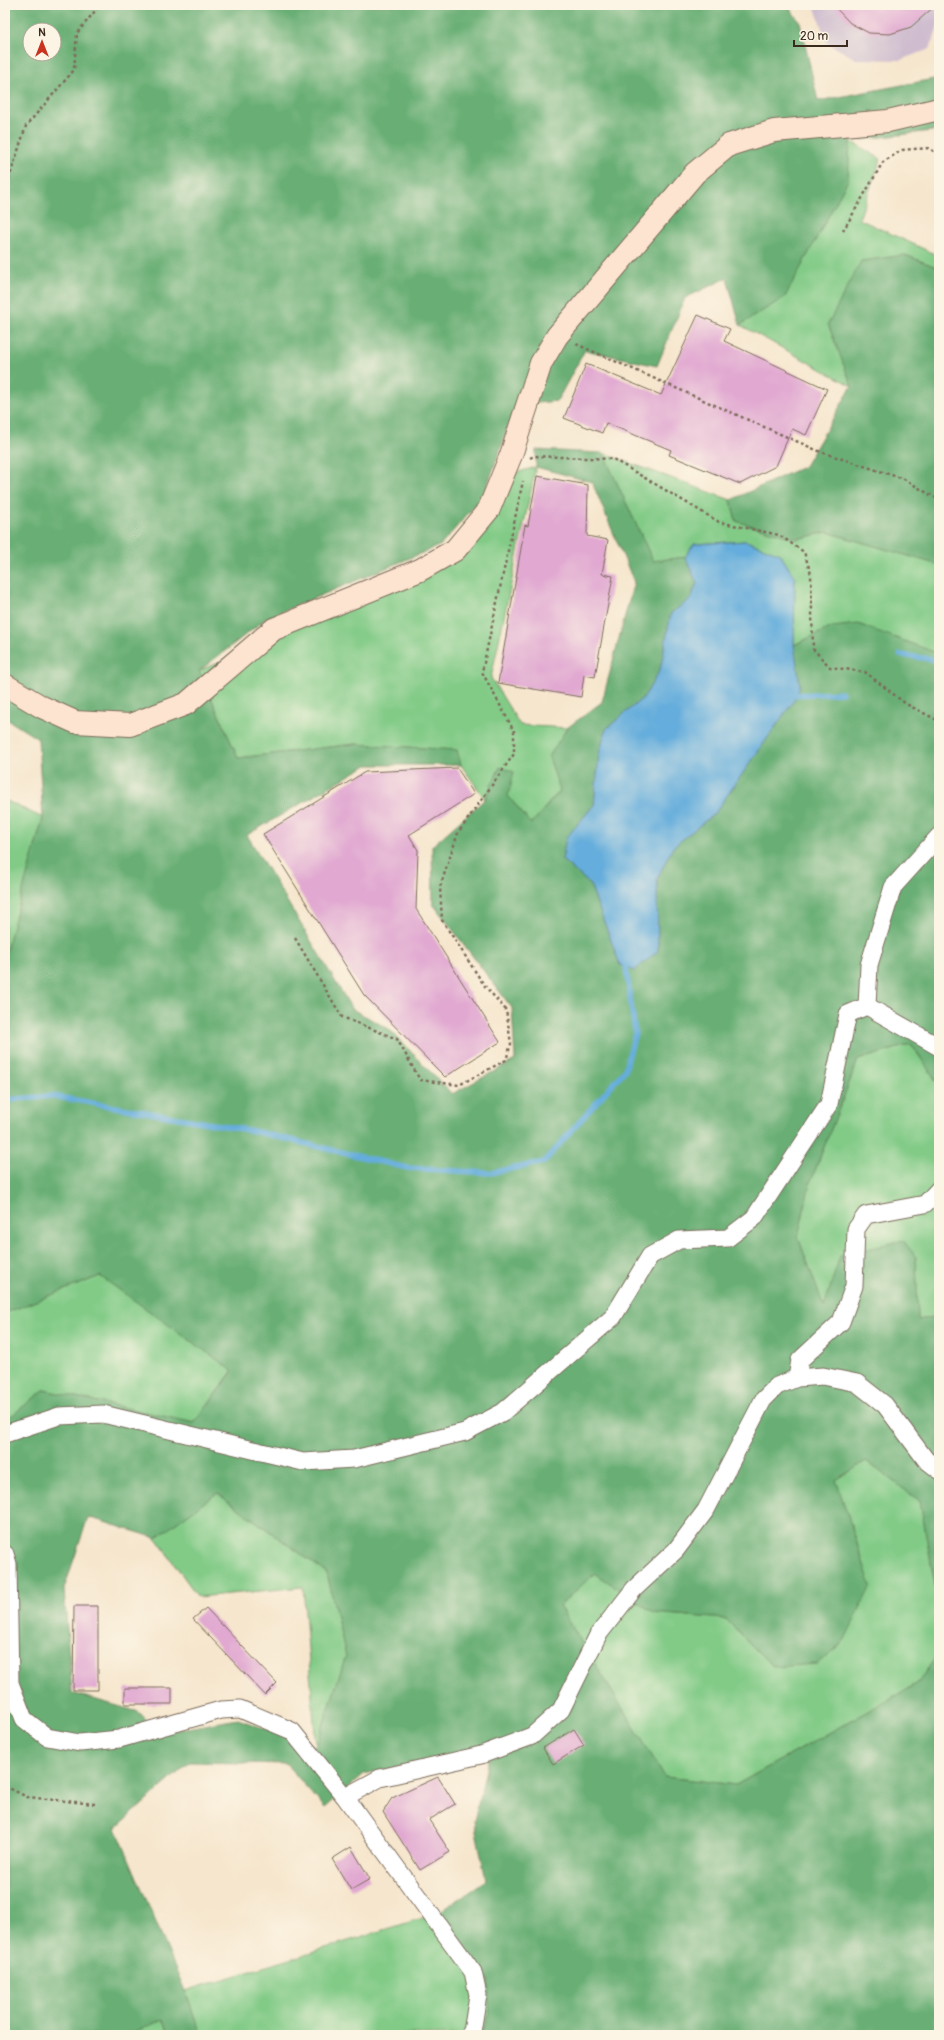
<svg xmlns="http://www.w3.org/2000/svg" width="944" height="2040" font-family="Pangolin,sans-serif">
  <rect width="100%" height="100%" fill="#fcf5e5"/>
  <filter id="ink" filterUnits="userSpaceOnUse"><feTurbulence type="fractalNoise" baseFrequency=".025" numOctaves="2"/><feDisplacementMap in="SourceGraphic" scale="8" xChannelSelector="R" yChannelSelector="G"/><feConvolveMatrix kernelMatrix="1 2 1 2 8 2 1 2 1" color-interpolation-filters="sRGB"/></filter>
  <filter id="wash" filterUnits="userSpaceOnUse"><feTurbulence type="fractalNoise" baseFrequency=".012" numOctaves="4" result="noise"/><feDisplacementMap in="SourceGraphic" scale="16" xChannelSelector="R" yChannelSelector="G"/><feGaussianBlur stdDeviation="0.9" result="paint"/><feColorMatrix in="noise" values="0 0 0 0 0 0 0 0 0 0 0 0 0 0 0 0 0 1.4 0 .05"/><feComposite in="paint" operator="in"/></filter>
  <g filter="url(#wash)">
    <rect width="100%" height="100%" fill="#f6e6cd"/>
    <!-- industrial -->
    <path fill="#cfbdcf" d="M814 5H939V23L930 49 900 60 856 59 827 43Z"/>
    <!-- green -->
    <path fill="#82cb87" stroke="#5e7a52" d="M850 141 881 159 859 219 939 256V268L905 255 828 324 852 386 740 325 785 296 848 180Z
      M603 453 731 500 736 521 797 539 827 532 939 565V652L937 653 832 627 794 645 795 578 780 554 746 541 694 544 685 557 653 561Z
      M536 467 491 678 520 725 567 728 549 757 560 790 531 824 508 796 500 767 485 799 461 765 456 750 355 744 238 758 199 671 469 551 515 473Z
      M5 800 43 818 5 955Z
      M911 1044 939 1085V1316L918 1320 916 1257 824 1308 798 1237 810 1183 858 1060Z
      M100 1276 233 1370 194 1423 44 1390 5 1421V1313Z
      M866 1461 920 1501 939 1608V1652L918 1683 736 1785 665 1777 559 1606 595 1573 654 1613 726 1619 773 1667 871 1586 836 1480Z
      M217 1493 327 1573 346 1656 316 1747 303 1587 198 1597 156 1538Z
      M436 1914 488 1978 490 2014 480 2035H201L185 1991Z
      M163 2019 168 2035H130Z"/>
    <!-- forest -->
    <path fill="#69af74" stroke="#526c49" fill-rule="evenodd" d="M5 5H787L800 22 818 101 939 78V130L850 141 848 180 785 297 740 325 727 278 685 298 657 366 585 350 557 401 516 405 484 495 441 545 267 618 199 671 238 758 355 744 457 750 461 765H367L247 835 352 1009 389 1029 452 1094 515 1060 512 1008 433 904 432 846 485 799 500 767 514 772 508 796 531 824 560 791 549 757 567 728 602 702 634 582 592 482 536 467V450L603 453 653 561 685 557 697 583 691 599 671 613 660 670 644 697 606 729 599 754 594 805 566 838 562 860 590 884 620 965 658 951 657 879 673 847 715 813 797 696 800 685 794 645 832 627 858 624 937 653 939 652V1085L911 1044 858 1060 810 1183 798 1237 824 1307 840 1256 903 1240 916 1257 918 1320 939 1316V1608L920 1501 866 1461 836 1480 871 1586 844 1641 817 1664 773 1667 726 1619 654 1613 595 1573 559 1606 665 1777 736 1785 918 1683 939 1652V2035H480L490 2014 488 1978 436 1914 486 1880 474 1821 491 1748 364 1774 325 1808 286 1764 190 1762 116 1828 185 1991 201 2035H168L163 2019 130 2035H5V1421L44 1390 194 1423 233 1371 100 1276 5 1313V955L43 818 38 739 5 718ZM30 30H54V54H30ZM217 1493 327 1573 346 1656 316 1747 238 1719 158 1733 139 1712 72 1693 64 1589 88 1517 156 1538Z
      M905 255 939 268V565L827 532 797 539 736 521 731 500 805 466 852 386 828 324 861 261Z"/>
    <!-- water -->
    <path fill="#65addc" stroke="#506c7d" d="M746 541 780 554 795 578 794 645 800 685 797 696 715 813 673 847 657 879 658 951 634 971 620 965 590 884 562 860 566 838 594 805 599 754 606 729 644 697 660 670 671 613 691 599 697 583 685 557 694 544Z"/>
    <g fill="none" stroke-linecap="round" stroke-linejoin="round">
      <!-- stream -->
      <path stroke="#65addc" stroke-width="5.5" d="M900 655 939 660
        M790 695 842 693
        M5 1100 52 1096 253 1131 407 1168 490 1173 544 1162 625 1070 635 1033 625 960"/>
    </g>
    <g id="blocks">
      <!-- building -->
      <path fill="#e1a9d1" d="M833 5H936L911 27 890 34 869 33 850 23Z
        M698 315 730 329 724 341 827 389 806 435 792 429 776 466 740 484 669 455 671 450 606 423 602 433 564 418 586 364 661 395Z
        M537 476 588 485 587 536 608 540 602 574 613 576 595 677 584 675 581 697 498 683 525 525 528 526Z
        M457 768 474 794 409 835 418 850 416 909 500 1042 445 1077 364 995 263 834 365 772Z
        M74 1606H98V1690H73Z
        M206 1608 277 1683 265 1695 193 1619Z
        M125 1688H172V1704H125Z
        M574 1729 584 1745 553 1764 543 1748Z
        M438 1777 455 1804 429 1820 450 1852 420 1870 383 1812 392 1798Z
        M351 1847 370 1879 351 1890 332 1859Z"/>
    </g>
  </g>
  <g filter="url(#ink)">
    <use href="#blocks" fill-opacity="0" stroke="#7c6c5b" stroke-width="1"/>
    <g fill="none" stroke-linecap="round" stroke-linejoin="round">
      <defs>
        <path id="street" d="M867 1006 869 965 893 887 939 836
          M867 1006 939 1047
          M797 1378 800 1360 841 1322 854 1286 856 1229 866 1215 925 1204 939 1189
          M5 1434 59 1416 103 1414 303 1462 354 1459 465 1432 503 1412 613 1317 650 1256 679 1240 728 1238 754 1218 829 1104 848 1014 867 1006
          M5 1554 8 1564 10 1683 24 1719 47 1737 80 1743 119 1739 221 1710 240 1709 292 1731 345 1797 473 1972 478 1995 472 2032 469 2035
          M345 1797 380 1778 481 1755 532 1736 561 1710 598 1635 634 1589 676 1550 706 1510 763 1400 777 1386 797 1378 823 1376 857 1383 885 1405 926 1460 939 1470"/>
        <path id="secondary" d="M5 685 42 707 75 722 130 725 186 704 274 629 420 570 455 550 489 509 511 455 541 363 557 336 695 173 729 145 774 131 888 121 939 109"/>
      </defs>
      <!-- street casing -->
      <use href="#street" stroke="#7c6c5b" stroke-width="19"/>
      <!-- secondary casing -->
      <use href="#secondary" stroke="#7c6c5b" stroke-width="24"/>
      <!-- path -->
      <path stroke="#7c6c5b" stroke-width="2.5" stroke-dasharray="3 3" stroke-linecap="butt" d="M5 191 26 126 74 70 77 33 100 5
        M843 231 883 162 902 150 928 148 939 154
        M576 344 821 452 904 479 939 500
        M530 458 534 456 613 459 719 522 779 535 804 552 811 574 813 649 830 667 865 672 906 704 939 721
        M295 938 342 1017 397 1039 420 1080 459 1085 506 1060 511 1044 506 1010 484 985 442 920 440 887 458 833 514 754V731L482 672 523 481
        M5 1786 27 1797 95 1804"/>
      <!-- street -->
      <use href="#street" stroke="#fff" stroke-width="17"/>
      <!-- secondary -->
      <use href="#secondary" stroke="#fde4d0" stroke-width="22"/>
    </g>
  </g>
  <!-- margin -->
  <rect width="944" height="2040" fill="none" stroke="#fcf5e5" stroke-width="20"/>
  <!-- north arrow -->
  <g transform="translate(42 42)"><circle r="19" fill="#fcf5e5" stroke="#afa495"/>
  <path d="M0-3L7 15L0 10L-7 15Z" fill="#c8321e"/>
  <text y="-6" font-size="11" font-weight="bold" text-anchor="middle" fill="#3b2a1e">N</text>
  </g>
  <!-- scale -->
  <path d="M794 40v6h53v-6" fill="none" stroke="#3b2a1e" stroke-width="2"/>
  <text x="800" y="40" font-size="12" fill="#3b2a1e" stroke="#fcf5e5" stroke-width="3" paint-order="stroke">20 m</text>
</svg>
